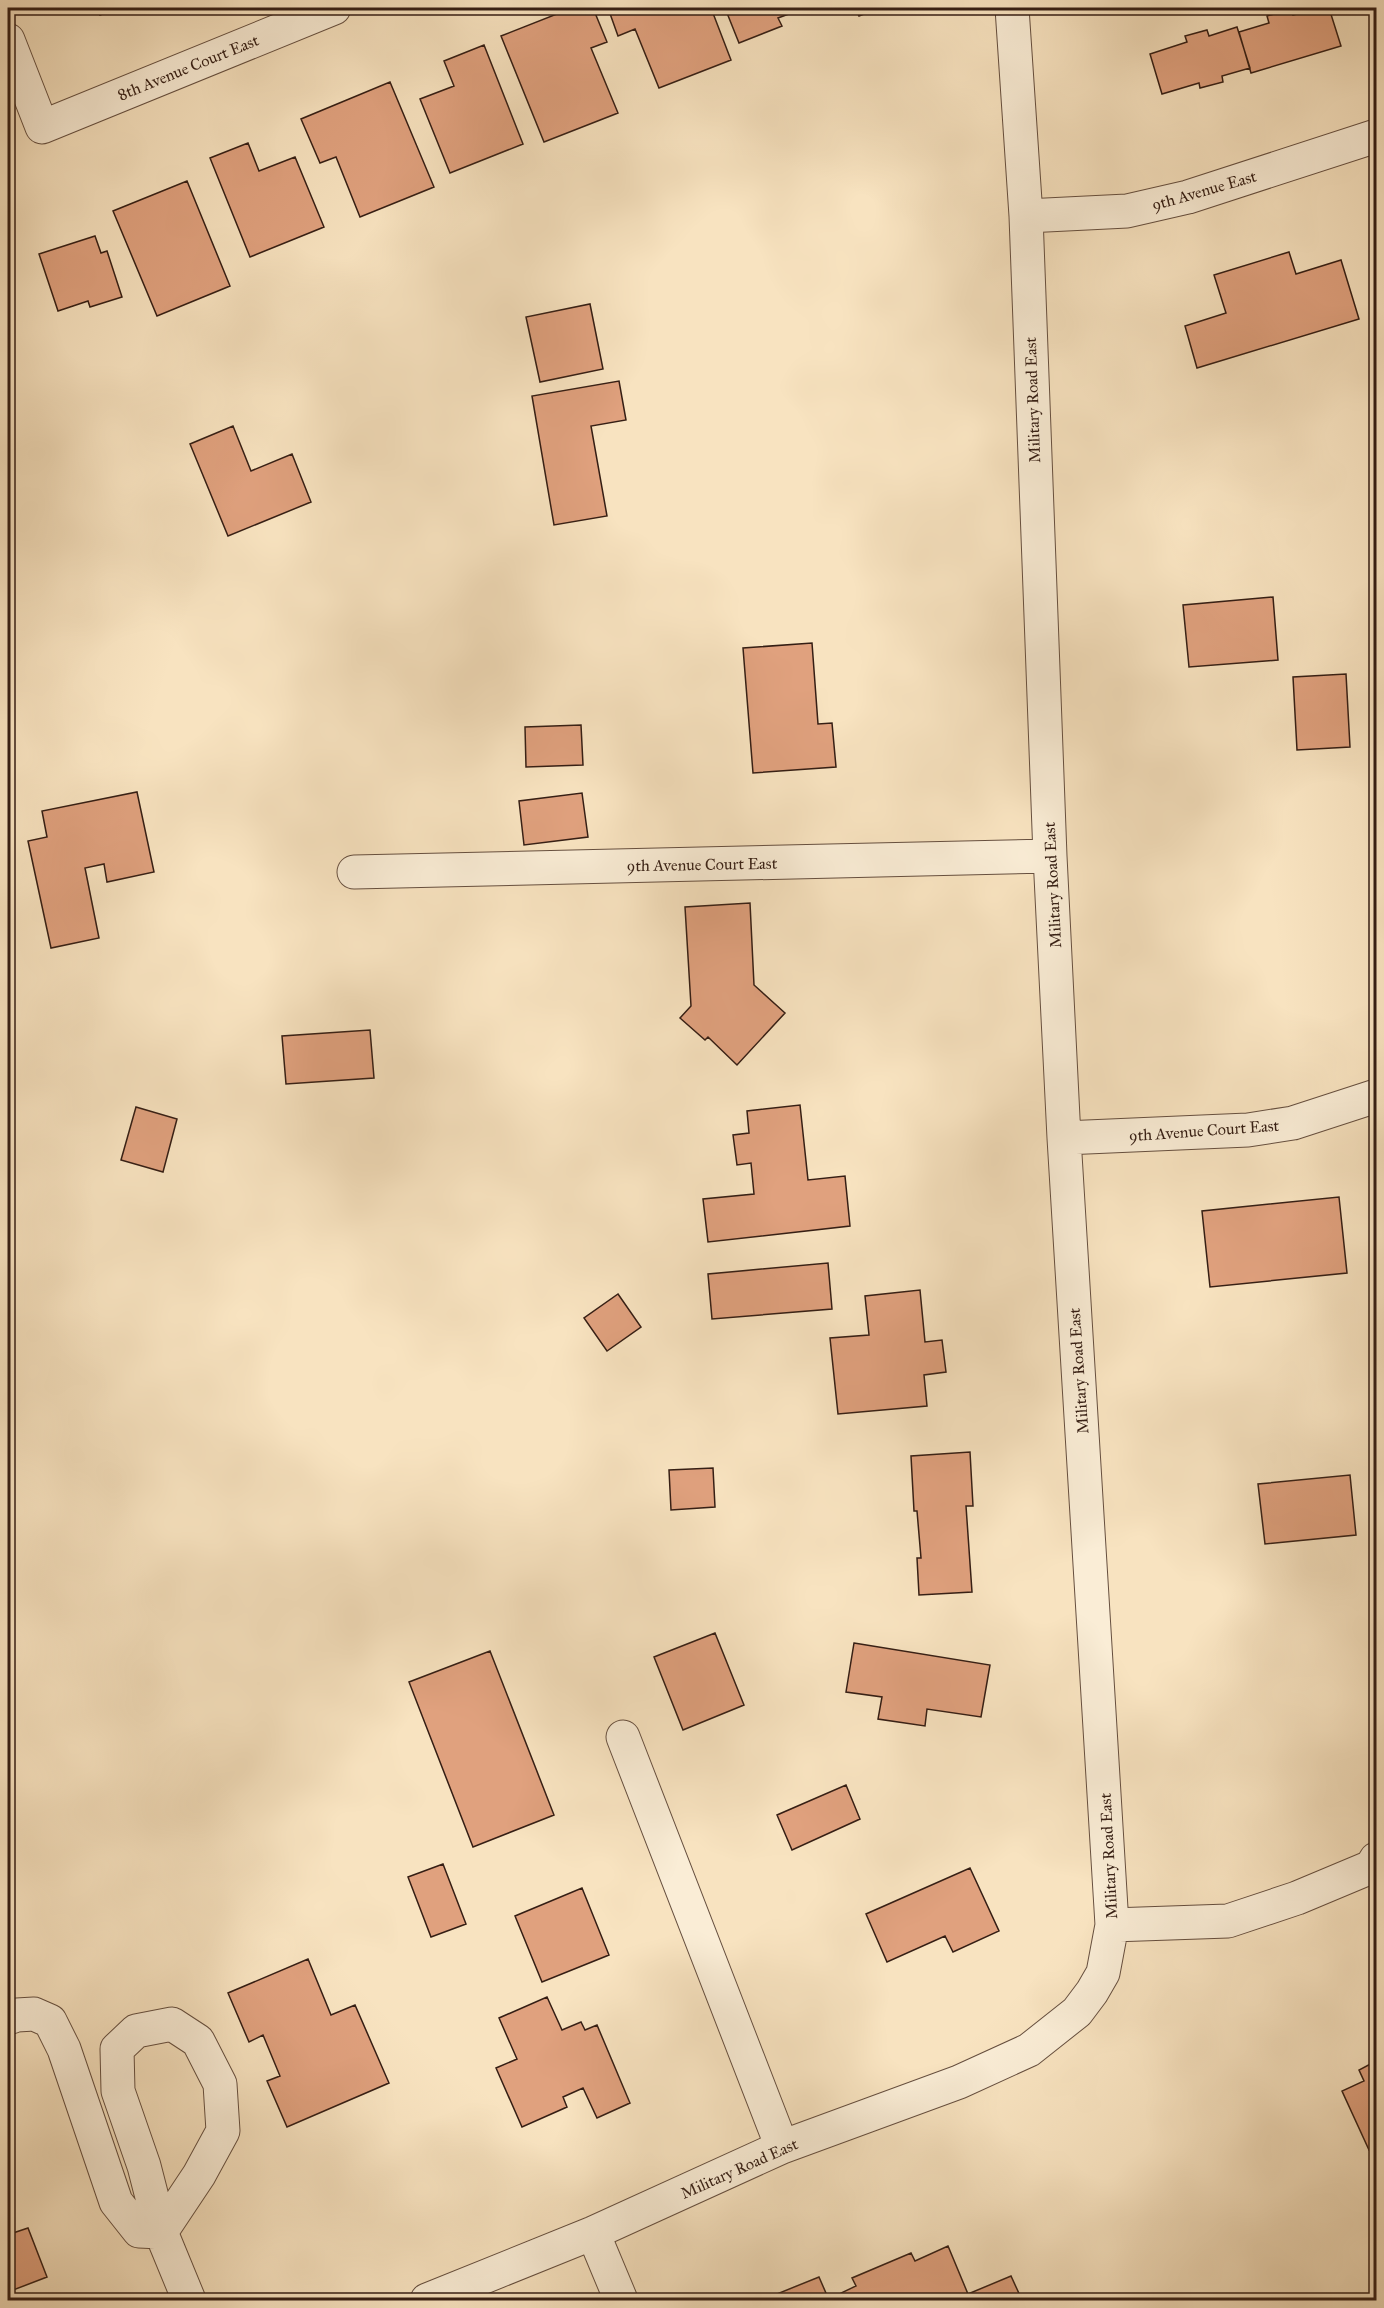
<svg xmlns="http://www.w3.org/2000/svg" width="1384" height="2308" font-family="'IM FELL Great Primer',serif">
  <rect width="100%" height="100%" fill="#f8e3c0"/>
  <filter id="stains"><feTurbulence type="fractalNoise" baseFrequency=".00333" numOctaves="4"/><feColorMatrix values="0 0 0 0 .2 0 0 0 0 .09 0 0 0 0 .02 0 0 0 .5 -.17"/></filter>
  <radialGradient id="worn" r=".72"><stop offset=".6" stop-color="#630" stop-opacity="0"/><stop offset="1" stop-color="#630" stop-opacity=".3"/></radialGradient>
  <!-- building -->
  <path fill="#e0a17e" stroke="#351e14" stroke-width="1.5" d="M97 8H119L100 15Z
    M572 8H593L607 42 591 48 618 113 544 142 501 36Z
    M608 8H711L731 60 659 88 635 29 618 36Z
    M725 8H805L778 18 782 26 739 43Z
    M855 8H879L859 16Z
    M1318 8H1329L1341 46 1251 73 1239 32 1269 23 1267 16 1291 9 1293 15Z
    M1237 27 1250 68 1222 76 1223 82 1200 88 1199 83 1162 94 1150 54 1187 42 1185 36 1207 30 1209 36Z
    M484 45 523 144 450 173 420 99 454 86 444 61Z
    M390 82 434 187 360 217 336 157 320 163 301 119Z
    M248 143 259 171 295 157 324 227 250 257 210 158Z
    M187 181 230 286 157 316 113 211Z
    M95 236 101 253 107 251 122 297 90 307 88 301 58 311 39 254Z
    M1289 252 1296 274 1341 260 1359 319 1197 368 1185 326 1226 313 1214 275Z
    M590 304 603 369 540 382 526 317Z
    M619 381 626 420 591 426 607 516 554 525 532 396Z
    M233 426 251 471 292 454 311 502 228 536 190 444Z
    M1273 597 1278 660 1189 667 1183 605Z
    M812 643 818 724 832 723 836 767 753 773 743 648Z
    M1346 674 1350 747 1297 750 1293 677Z
    M581 725 583 765 526 767 525 727Z
    M137 792 154 872 107 882 104 864 85 868 99 938 51 948 28 841 47 837 42 811Z
    M582 793 588 837 524 845 519 801Z
    M750 903 754 985 785 1013 737 1065 708 1037 705 1040 680 1018 691 1006 685 907Z
    M370 1030 374 1078 286 1084 282 1036Z
    M800 1105 808 1180 845 1176 850 1226 708 1242 703 1199 754 1194 751 1163 737 1165 733 1135 749 1133 747 1111Z
    M136 1107 177 1119 163 1172 121 1160Z
    M1339 1197 1347 1273 1210 1287 1202 1211Z
    M828 1263 832 1309 712 1319 708 1274Z
    M920 1290 925 1342 942 1340 946 1372 924 1375 927 1406 838 1414 830 1338 869 1335 865 1296Z
    M618 1294 641 1327 607 1351 584 1318Z
    M970 1452 973 1506H966L972 1592 919 1595 917 1558H921L917 1511H914L911 1456Z
    M713 1468 715 1507 671 1510 669 1470Z
    M1350 1475 1356 1535 1265 1544 1258 1484Z
    M715 1633 744 1705 683 1730 654 1657Z
    M854 1643 990 1665 981 1717 927 1709 925 1726 878 1719 882 1697 846 1692Z
    M490 1651 554 1815 473 1847 409 1682Z
    M846 1785 860 1819 792 1850 777 1815Z
    M443 1864 466 1924 431 1937 408 1877Z
    M970 1868 999 1931 953 1952 945 1936 887 1962 866 1914Z
    M582 1888 609 1955 542 1982 515 1916Z
    M308 1959 331 2015 355 2005 389 2083 287 2127 267 2081 280 2076 263 2035 249 2042 228 1993Z
    M547 1997 562 2030 581 2022 585 2030 597 2025 630 2103 597 2118 583 2088 563 2097 567 2107 522 2127 496 2068 517 2059 499 2018Z
    M1376 2061V2146L1369 2150 1342 2091 1364 2081 1359 2070Z
    M8 2219 13 2233 28 2228 47 2277 8 2292Z
    M948 2246 968 2294 1011 2276 1022 2300H844L841 2293 856 2286 852 2278 911 2253 915 2261Z
    M819 2277 829 2300H762Z"/>
  <g fill="none" stroke-linecap="round" stroke-linejoin="round">
    <defs>
      <path id="minor" d="M8 40 42 127 334 8
        M1026 216 1127 211 1188 197 1376 136
        M354 872 1050 856
        M1064 1138 1248 1130 1293 1123 1376 1096
        M623 1737 782 2147
        M1112 1925 1228 1921 1297 1898 1371 1867 1376 1859
        M8 2018 17 2015 34 2014 50 2021 64 2049 116 2202 139 2231 161 2232
        M161 2232 199 2175 223 2131 220 2084 198 2041 172 2024 136 2031 117 2049 118 2091 144 2166 161 2232 189 2300
        M593 2233 621 2300
        M427 2300 593 2233 782 2147 959 2082 1029 2050 1077 2012 1092 1992 1103 1973 1112 1925 1064 1138 1050 856 1026 216 1012 8"/>
    </defs>
    <!-- minor casing -->
    <use href="#minor" stroke="#664f3f" stroke-width="35"/>
    <!-- minor -->
    <use href="#minor" stroke="#faedd6" stroke-width="33"/>
  </g>
  <g text-anchor="middle" stroke-width="4.5" stroke-linejoin="round" paint-order="stroke">
    <!-- street labels -->
    <g font-size="16" fill="#351e14" stroke="#faedd6">
      <text transform="translate(188 67) rotate(-22)" y="6">8th Avenue Court East</text>
      <text transform="translate(1204 190) rotate(-16)" y="6">9th Avenue East</text>
      <text transform="translate(1032 400) rotate(-92)" y="6">Military Road East</text>
      <text transform="translate(702 864) rotate(-1)" y="6">9th Avenue Court East</text>
      <text transform="translate(1052 885) rotate(-93)" y="6">Military Road East</text>
      <text transform="translate(1204 1130) rotate(-4)" y="6">9th Avenue Court East</text>
      <text transform="translate(1078 1371) rotate(-94)" y="6">Military Road East</text>
      <text transform="translate(1108 1856) rotate(-93)" y="6">Military Road East</text>
      <text transform="translate(739 2168) rotate(-24)" y="6">Military Road East</text>
    </g>
  </g>
  <!-- margin -->
  <rect width="1384" height="2308" fill="none" stroke="#f8e3c0" stroke-width="30"/>
  <rect x="9" y="9" width="1366" height="2290" fill="none" stroke="#351e14" stroke-width="3"/>
  <rect x="15" y="15" width="1354" height="2278" fill="none" stroke="#351e14" stroke-width="1.5"/>
  <rect width="100%" height="100%" filter="url(#stains)"/>
  <rect width="100%" height="100%" fill="url(#worn)"/>
</svg>
